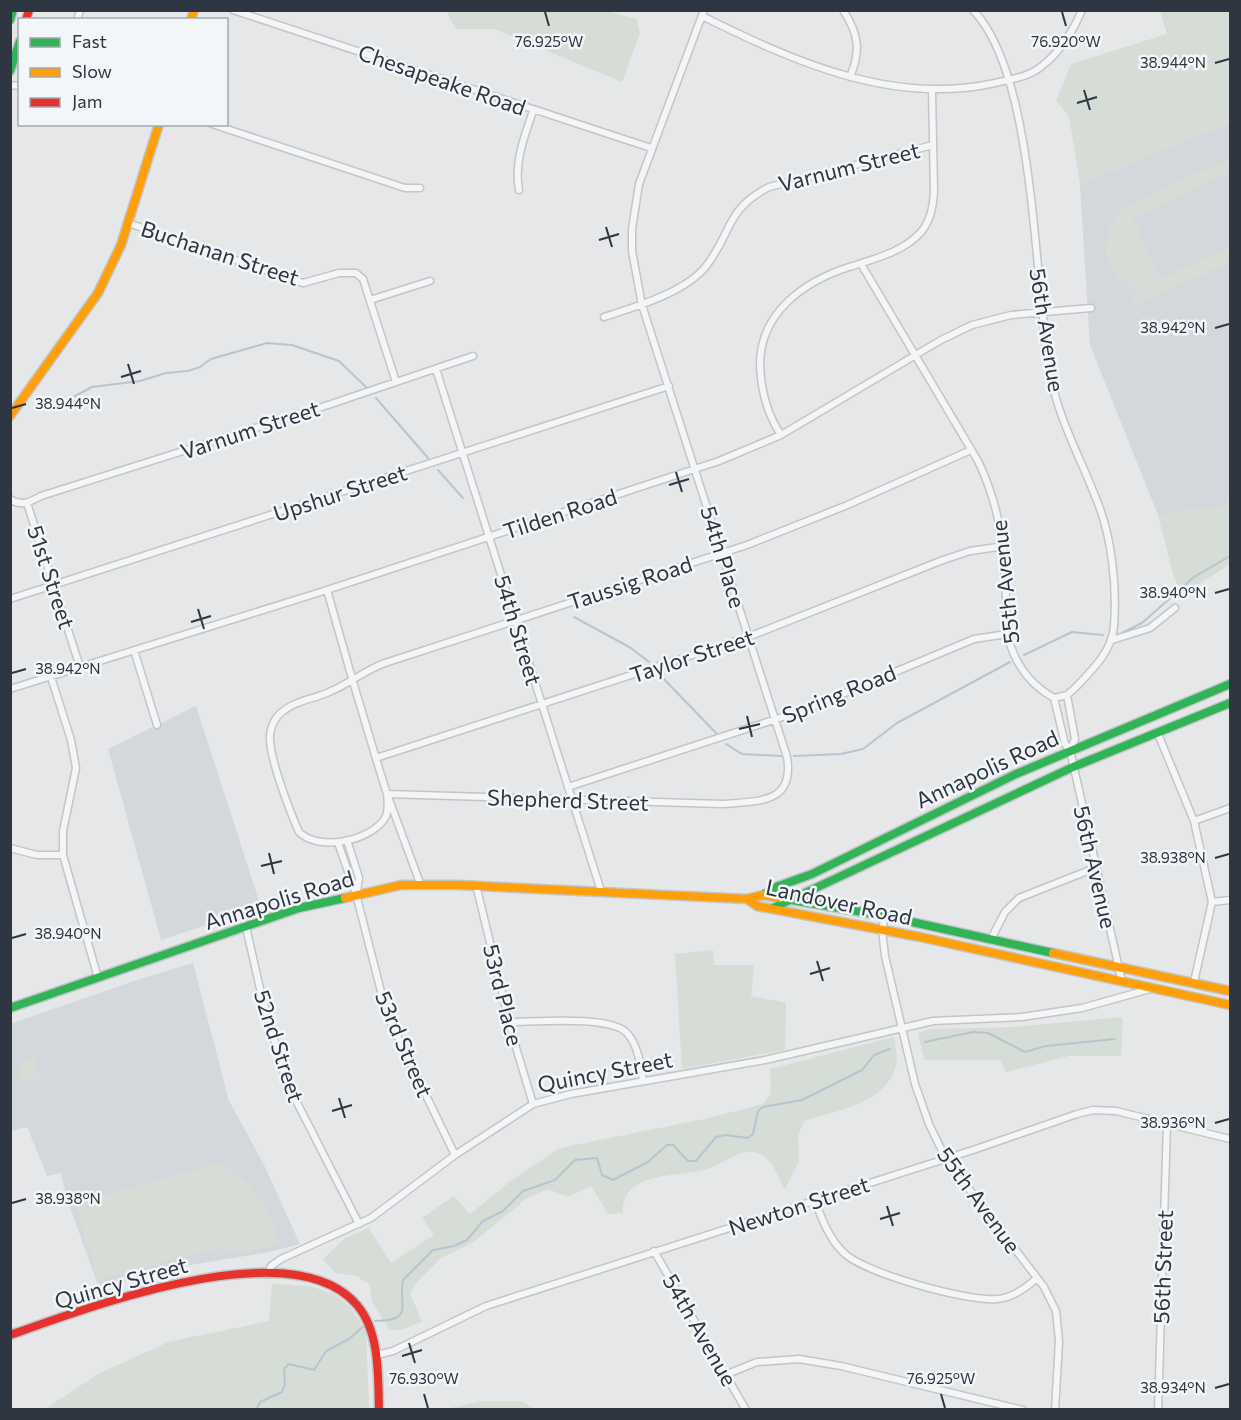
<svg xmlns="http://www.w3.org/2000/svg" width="1241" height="1420" font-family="Commissioner,sans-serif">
  <rect width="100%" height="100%" fill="#e5e7e9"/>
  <!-- built -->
  <path fill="#d4d7dc" d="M1230 122V497L1224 506 1158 515 1090 345 1080 184Z
    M196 706 261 907 161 940 108 749Z
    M193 963 229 1101 264 1165 300 1244 269 1252 190 1265 99 1288 67 1199 61 1173 47 1176 27 1127 11 1131 10 1024 137 980Z"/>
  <!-- green -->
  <path fill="#d6dcd6" d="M446 11 603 10 637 19 640 33 622 82 495 29H456Z
    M1160 11H1230V122L1080 184 1069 116 1056 101 1071 64 1167 34Z
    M1230 159V172L1133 218 1161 279 1230 246V262L1136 305 1132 297 1141 292C1123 283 1105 270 1106 248 1107 235 1109 223 1118 214 1134 197 1205 171 1230 159Z
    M1230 497V564L1182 595 1173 574 1158 515 1224 506Z
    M713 950 714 965H754L751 996 786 1003 785 1050 682 1069 675 954Z
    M1123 1017 1121 1056H1069L1006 1072 1000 1060H924L918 1033 930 1029 1014 1027Z
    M894 1037C895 1045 898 1057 896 1065 886 1105 836 1110 804 1121L798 1136 799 1161 785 1189C776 1175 773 1156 754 1152 738 1149 722 1165 707 1169 681 1178 621 1169 623 1213L608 1214 591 1186 568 1197 548 1189 526 1199 472 1243 441 1258 417 1282 410 1293 422 1322 401 1330H390L373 1304 369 1284 356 1276 335 1273 323 1259 345 1238 369 1228 391 1263 434 1235 422 1218 454 1196 470 1214 512 1180 560 1148 709 1118 763 1104 771 1093 770 1069Z
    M35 1059 40 1078 19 1081V1063Z
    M220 1163C249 1180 273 1210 279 1244L244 1253 219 1248 98 1280 75 1203Z
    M272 1284 311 1286 335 1295 351 1308 366 1332 369 1409H45L98 1374 168 1342 269 1321Z
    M481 1401H521L535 1409H447Z"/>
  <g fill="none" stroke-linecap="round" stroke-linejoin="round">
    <!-- stream -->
    <path stroke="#b7c5d0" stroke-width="2" d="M376 398 428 458
      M62 403 92 387 140 381 166 373 188 371 200 367 211 359 267 343 292 345 339 361 366 387
      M438 470 463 498
      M574 617 631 648 649 662
      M1122 633 1142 623 1194 577 1230 556
      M1024 655 1072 632 1103 635
      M659 674 716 733
      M726 744 742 754 781 756
      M794 756 841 754 863 749 897 723 1010 662
      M925 1042 973 1032 988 1033 1025 1052 1046 1046 1115 1039
      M375 1321C415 1320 398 1307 403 1280L433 1250 454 1246 467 1240 483 1221 503 1211 523 1191 555 1180 575 1160 597 1158 602 1175 613 1180 648 1162 667 1145H673L688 1161H696L716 1137 725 1135 748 1138 753 1134 758 1111 763 1107 802 1100 862 1070 874 1055 890 1049
      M256 1410 260 1402 282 1392 285 1384 284 1369 289 1364 314 1370 326 1351 349 1339 364 1326"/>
    <defs>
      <path id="street" d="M233 10 651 148
        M843 10C859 34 861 51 850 77
        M973 10C1037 76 1033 285 1051 378 1059 420 1082 461 1097 501 1112 537 1117 587 1114 626 1112 652 1091 671 1074 689L1067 695 1054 698
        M702 16C793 61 892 106 995 83 1012 79 1029 77 1042 66 1060 52 1073 31 1082 10
        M77 20 80 10
        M10 85 20 86
        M212 124 405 188H420
        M519 190C514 162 524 138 533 111
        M128 223 303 283 339 273H356L363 279 396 382
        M861 264 978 461C1007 522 1005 569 1007 634 1014 662 1028 684 1054 698L1065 744 1070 750 1122 982
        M370 300 430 281
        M604 317C635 307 687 292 707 265 732 232 726 209 769 187L933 145
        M436 369 601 891
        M781 435C767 414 761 390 760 365 760 313 803 282 849 267 874 259 904 252 922 231 931 219 933 206 934 192L932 91
        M10 499C21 507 30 502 41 496L331 404 473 356
        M27 503 80 667
        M327 590C346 659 366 727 387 794 388 802 389 811 385 818 371 841 319 852 299 832 290 812 271 762 270 740 269 730 274 718 282 712 294 701 314 699 329 692 349 684 365 670 385 663L747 545 845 506 971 450
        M10 599 669 386
        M1112 640 1150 628 1175 608
        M134 650 157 725
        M51 677 71 740 76 768 63 831V855L98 978
        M10 689 327 590 719 461 781 435 941 340 972 325 1011 315 1091 308
        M1067 695 1075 739 1070 750
        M1158 734 1194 821 1212 902 1194 982
        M376 758 748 637 943 560 970 551 1005 546
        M568 787 804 710 974 639 1007 634
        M1194 821 1230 808
        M347 840 359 878 357 893
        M338 843 356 894 387 1015 455 1155
        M10 848 37 855H63
        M420 883 387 794 722 804C756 801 795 805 787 757L642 305 632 251V229L639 184 704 10
        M476 885 514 1041 533 1104
        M1212 902 1230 900
        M885 916 882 930 885 956 915 1084 929 1124 946 1159 1044 1287 1056 1311 1059 1341 1055 1410
        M246 927 261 993 286 1081 359 1224
        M991 939 1005 912 1019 898 1095 868
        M509 1022C534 1022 610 1015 627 1033 638 1045 641 1066 643 1081
        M815 1201C822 1219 829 1239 844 1253 864 1273 968 1302 997 1299 1012 1298 1026 1288 1037 1278
        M654 1251 746 1410
        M267 1274 271 1266 281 1259 371 1218 455 1155 533 1104 571 1094 765 1060 933 1021 1022 1017 1082 1008 1150 989
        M376 1355 393 1351 486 1306 973 1150 1077 1114 1093 1110 1116 1111 1230 1139
        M725 1375 757 1362 799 1359 841 1366 1023 1410
        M1158 1410 1167 1125"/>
      <path id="fast" d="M10 20 13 10
        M10 71 20 41
        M763 895 776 887 812 874 1016 774 1230 684
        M780 898 885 916 1053 953
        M773 908 1073 767 1230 703
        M10 1008 299 908 345 898"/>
      <path id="slow" d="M191 20 194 10
        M10 416 98 293 121 245 159 124
        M345 898 401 885H459L747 899 763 895 780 898
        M747 899 757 906 920 937 1230 1005
        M1053 953 1230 991"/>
      <path id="jam" d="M26 20 29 10
        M10 1335C88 1308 292 1229 357 1305 380 1332 378 1376 379 1410"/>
    </defs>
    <!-- street casing -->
    <use href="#street" stroke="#c3c5c7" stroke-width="9"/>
    <!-- fast casing -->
    <use href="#fast" stroke="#c3c5c7" stroke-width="11"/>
    <!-- slow casing -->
    <use href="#slow" stroke="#c3c5c7" stroke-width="11"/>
    <!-- jam casing -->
    <use href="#jam" stroke="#c3c5c7" stroke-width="11"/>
    <!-- street -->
    <use href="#street" stroke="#f4f5f6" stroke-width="6"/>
    <!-- fast -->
    <use href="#fast" stroke="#30b455" stroke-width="8"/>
    <!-- slow -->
    <use href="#slow" stroke="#ff9f0a" stroke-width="8"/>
    <!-- jam -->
    <use href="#jam" stroke="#e5322d" stroke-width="8"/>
  </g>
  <!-- ticks -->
  <path fill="none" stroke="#2d3641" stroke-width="2" d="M545 12 549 26M1062 12 1066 26M1215 63 1229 59M1084 90 1090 110M1077 103 1097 97M606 227 612 247M599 240 619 234M1215 328 1229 324M128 364 134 384M121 377 141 371M12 408 26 404M676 472 682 492M669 485 689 479M1215 593 1229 589M198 609 204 629M191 622 211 616M12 673 26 669M747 716 752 737M739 729 760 724M269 853 274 874M1215 858 1229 854M261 866 282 861M12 938 26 934M817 961 823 981M810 974 830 968M339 1098 345 1118M332 1111 352 1105M1215 1123 1229 1119M12 1203 26 1199M887 1206 893 1226M880 1219 900 1213M409 1343 415 1363M402 1356 422 1350M1215 1388 1229 1384M424 1394 428 1408M941 1394 945 1408"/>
  <g text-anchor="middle" stroke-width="5" stroke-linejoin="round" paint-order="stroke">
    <!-- street labels -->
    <g font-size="22" fill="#2d3641" stroke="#f3f6f8">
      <text transform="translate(442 80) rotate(19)" y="8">Chesapeake Road</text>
      <text transform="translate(849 167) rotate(-14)" y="8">Varnum Street</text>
      <text transform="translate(220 253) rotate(18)" y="8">Buchanan Street</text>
      <text transform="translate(1047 330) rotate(81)" y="8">56th Avenue</text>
      <text transform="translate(250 430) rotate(-18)" y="8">Varnum Street</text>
      <text transform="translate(340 493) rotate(-18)" y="8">Upshur Street</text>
      <text transform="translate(560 514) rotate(-18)" y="8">Tilden Road</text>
      <text transform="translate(723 557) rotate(73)" y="8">54th Place</text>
      <text transform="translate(51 577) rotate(72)" y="8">51st Street</text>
      <text transform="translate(1005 582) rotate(-96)" y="8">55th Avenue</text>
      <text transform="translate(630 583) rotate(-18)" y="8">Taussig Road</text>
      <text transform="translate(518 630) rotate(73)" y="8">54th Street</text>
      <text transform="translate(692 656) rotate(-18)" y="8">Taylor Street</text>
      <text transform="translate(839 694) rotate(-22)" y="8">Spring Road</text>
      <text transform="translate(987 769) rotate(-25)" y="8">Annapolis Road</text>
      <text transform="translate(568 800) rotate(2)" y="8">Shepherd Street</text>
      <text transform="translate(1095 867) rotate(77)" y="8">56th Avenue</text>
      <text transform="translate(279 900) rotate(-17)" y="8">Annapolis Road</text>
      <text transform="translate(839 902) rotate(12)" y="8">Landover Road</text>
      <text transform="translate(503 995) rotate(76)" y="8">53rd Place</text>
      <text transform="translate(404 1044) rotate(67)" y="8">53rd Street</text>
      <text transform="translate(279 1046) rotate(72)" y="8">52nd Street</text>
      <text transform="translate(605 1072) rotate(-11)" y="8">Quincy Street</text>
      <text transform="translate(979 1200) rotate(54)" y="8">55th Avenue</text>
      <text transform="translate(799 1206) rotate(-18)" y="8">Newton Street</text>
      <text transform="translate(1163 1267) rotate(-88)" y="8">56th Street</text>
      <text transform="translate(121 1283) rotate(-16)" y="8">Quincy Street</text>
      <text transform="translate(700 1330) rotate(60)" y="8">54th Avenue</text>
    </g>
  </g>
  <g font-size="15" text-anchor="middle" fill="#2d3641" stroke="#f3f6f8" stroke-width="5" stroke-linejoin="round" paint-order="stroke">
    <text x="549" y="47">76.925°W</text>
    <text x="1066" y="47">76.920°W</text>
    <text x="1173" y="68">38.944°N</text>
    <text x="1173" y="333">38.942°N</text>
    <text x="68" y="409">38.944°N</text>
    <text x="1173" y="598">38.940°N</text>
    <text x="68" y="674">38.942°N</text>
    <text x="1173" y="863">38.938°N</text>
    <text x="68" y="939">38.940°N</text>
    <text x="1173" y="1128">38.936°N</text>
    <text x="68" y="1204">38.938°N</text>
    <text x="424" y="1384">76.930°W</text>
    <text x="941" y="1384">76.925°W</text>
    <text x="1173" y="1393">38.934°N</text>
  </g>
  <!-- border -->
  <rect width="1241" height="1420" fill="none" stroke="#2d3641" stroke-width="24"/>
  <!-- legend -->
  <rect x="18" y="18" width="210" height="108" fill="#f3f6f8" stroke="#a4a9af" stroke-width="1.5"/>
  <rect x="30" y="38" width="30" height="9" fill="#30b455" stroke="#a4a9af" stroke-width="1.5"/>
  <text x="72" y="48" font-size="18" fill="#2d3641">Fast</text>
  <rect x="30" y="68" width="30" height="9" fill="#ff9f0a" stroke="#a4a9af" stroke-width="1.5"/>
  <text x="72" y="78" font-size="18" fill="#2d3641">Slow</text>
  <rect x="30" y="98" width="30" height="9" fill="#e5322d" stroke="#a4a9af" stroke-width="1.5"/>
  <text x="72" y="108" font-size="18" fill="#2d3641">Jam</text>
</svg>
